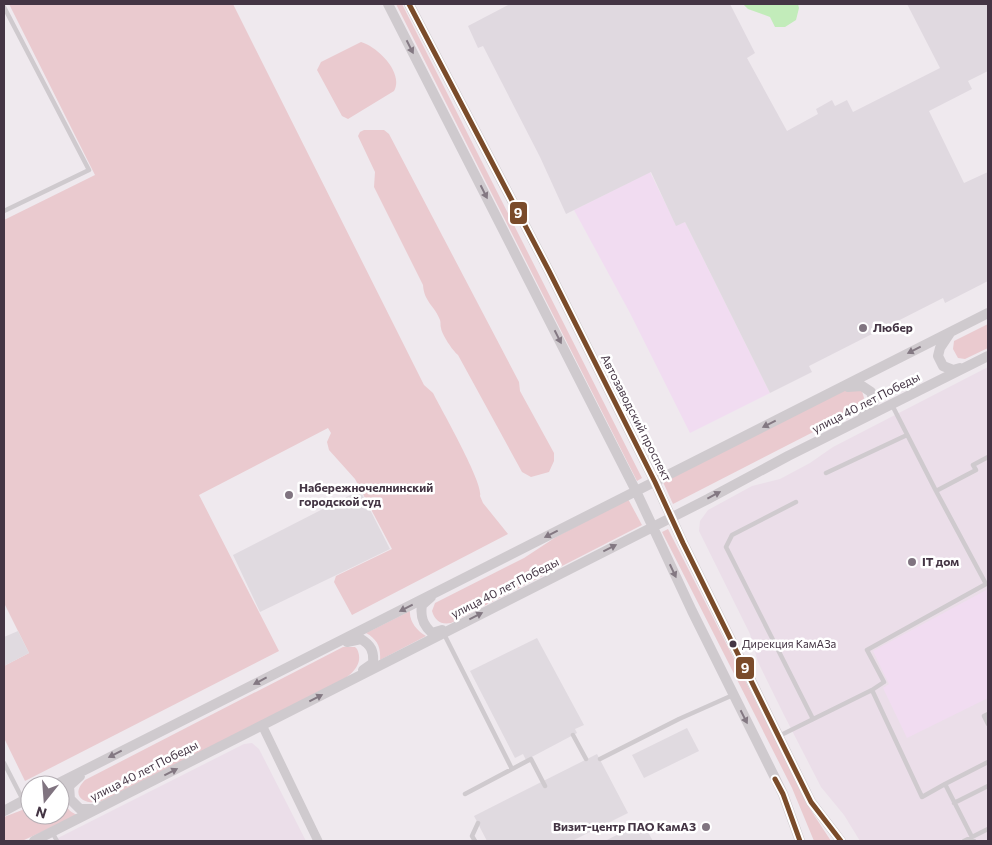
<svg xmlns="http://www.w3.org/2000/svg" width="992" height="845" font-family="Commissioner,sans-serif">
  <rect width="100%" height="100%" fill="#efe9ee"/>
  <!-- residential -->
  <path fill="#ebdee9" d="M988 367V841H860L844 815 821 787 784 715 758 662 750 634 699 531 700 521 708 510 752 486 780 479 810 463 833 447Z
    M252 743 259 749 306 841H52L244 744Z"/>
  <!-- commercial -->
  <path fill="#f1dcf1" d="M650 172 676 225 685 222 770 393 690 433 630 313 574 210Z
    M988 589V698L907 738 883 688 889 684 873 651Z"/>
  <!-- industrial -->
  <path fill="#e0d9e0" d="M510 4H730L755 53 747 58 787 131 818 114 816 109 832 100 835 106 847 100 853 112 940 68 907 4H988V71L968 81 972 89 929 111 964 183 988 172V281L945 303 943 298 809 366 812 372 770 393 685 222 676 226 651 172 566 214 540 157 483 46 478 48 468 26Z"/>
  <!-- green -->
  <path fill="#eacacf" d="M9 4H233L424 385 433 393C441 409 484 484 480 496L483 503 508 534 352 615 334 582 336 576 392 549 355 479 329 450 327 442 331 433 328 428 199 495 279 651 25 781 4 738V666L29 653 4 603V220L95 175Z
    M396 4H402L642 478 637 481Z
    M361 42C378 47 404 73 394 91L348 119 342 116 317 70 321 62Z
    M364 130H384L389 134 519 382 520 391 554 453V461L549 472 531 477 522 472 458 355C453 351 442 335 441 328 440 325 441 323 440 320 435 306 424 302 423 285L374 187 375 172 358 136 360 132Z
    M988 324V348L965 359 958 358 953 349 954 341Z
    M845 390 862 391 864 398 862 407 673 504 663 482Z
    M628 499 642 525 451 623C441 625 435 621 432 611L435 603 524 558 556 537Z
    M668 529 812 812 831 841H814L792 788 662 532Z
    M410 611C409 621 417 631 426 636L380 660C381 647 377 639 366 633Z
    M343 647H355L357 649C366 668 345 678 332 688L102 801C85 806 69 796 85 780Z
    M65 794 63 798C67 807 68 812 78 815L22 841H4V817L30 807V815H60V796Z"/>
  <!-- parking -->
  <path fill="#e0dae0" d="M360 490 390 549 260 612 233 555Z
    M18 631 29 653 4 666V637Z
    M537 638 584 725 575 729 577 733 526 760 523 754 515 758 470 671Z
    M687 728 699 751 644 778 632 755Z
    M597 754 628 813 572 841H487L474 816Z
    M642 822 653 841H608L607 840Z"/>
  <!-- water -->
  <path fill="#c2ecba" d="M743 4H798L799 8 796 20 785 27H775L770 17 748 9Z"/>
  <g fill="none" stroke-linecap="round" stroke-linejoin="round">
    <!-- service -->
    <path stroke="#cfcace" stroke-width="4.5" d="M4 7 89 170 4 211
      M892 405 936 491 976 470 973 465 988 457
      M826 473 907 435
      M796 502 732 535 726 547 813 719
      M444 634 512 769
      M872 690 884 682 867 650 986 584 936 491
      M988 714 984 716 988 724
      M573 735 586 759
      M779 736 872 690 922 797 945 784 974 841
      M531 759 545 786
      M600 759 679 719 733 695
      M4 763 23 800
      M945 784 988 762
      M465 794 531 759
      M954 803 988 786
      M52 832 57 841
      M475 841 472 836 478 823
      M964 841 988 829"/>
    <!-- minor -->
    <path stroke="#cfcace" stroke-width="9" d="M262 725 318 841"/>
    <!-- tertiary -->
    <path stroke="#cfcace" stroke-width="10" d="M388 4 636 491 692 611 783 794 800 841
      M409 4 549 271 655 482 683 543 811 802 841 841
      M950 333 940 348 938 356 943 366 953 370 960 368
      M848 387 862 386 871 392 874 402 863 415
      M431 597 422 605C420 617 423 625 432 633L442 630
      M347 642 361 639C371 645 374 651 373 663L363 670
      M80 776 69 786 70 799 80 809H94
      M55 785 988 313
      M4 811 30 797
      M34 841 708 499 788 456 988 356"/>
    <defs>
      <path id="bus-1" d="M409 4 549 271 655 482 683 543 811 802 841 841
        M775 779 783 794 800 841"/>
    </defs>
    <!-- bus-1 casing -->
    <use href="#bus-1" stroke="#fff" stroke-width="9"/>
    <!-- bus-1 -->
    <use href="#bus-1" stroke="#7a4b2a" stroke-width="5"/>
  </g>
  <!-- one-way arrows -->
  <defs><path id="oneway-solid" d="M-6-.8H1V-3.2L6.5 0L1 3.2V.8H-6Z" transform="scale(1.25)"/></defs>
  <g fill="#837882">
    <use href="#oneway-solid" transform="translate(410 47) rotate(63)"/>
    <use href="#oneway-solid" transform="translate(484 192) rotate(63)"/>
    <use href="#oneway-solid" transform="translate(558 337) rotate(63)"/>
    <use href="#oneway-solid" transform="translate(914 350) rotate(153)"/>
    <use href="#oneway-solid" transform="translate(769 424) rotate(153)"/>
    <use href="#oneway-solid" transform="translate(714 495) rotate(-28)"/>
    <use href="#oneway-solid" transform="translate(551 534) rotate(153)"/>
    <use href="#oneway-solid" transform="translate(610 548) rotate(-27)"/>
    <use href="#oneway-solid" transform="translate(673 571) rotate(65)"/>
    <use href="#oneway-solid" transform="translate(406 608) rotate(153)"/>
    <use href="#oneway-solid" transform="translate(476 616) rotate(-27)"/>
    <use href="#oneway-solid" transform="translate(260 681) rotate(152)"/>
    <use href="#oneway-solid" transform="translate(316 698) rotate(-27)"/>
    <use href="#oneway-solid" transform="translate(744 717) rotate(63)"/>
    <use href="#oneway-solid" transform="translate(115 754) rotate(153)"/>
    <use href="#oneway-solid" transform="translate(171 772) rotate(-27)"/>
  </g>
  <!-- markers -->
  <g fill="#807480" stroke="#fff" stroke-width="2">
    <circle cx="863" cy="328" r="5"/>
    <circle cx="289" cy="495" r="5"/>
    <circle cx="912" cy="562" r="5"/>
    <circle cx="706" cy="827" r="5"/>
  </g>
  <circle fill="#443544" stroke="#fff" stroke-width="2" cx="733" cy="644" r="4.5"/>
  <g text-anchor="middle" stroke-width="5" stroke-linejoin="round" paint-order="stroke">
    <!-- bus labels -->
    <g font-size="11" fill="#443544" stroke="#fff" text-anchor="start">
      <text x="742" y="648">Дирекция КамАЗа</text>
    </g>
    <!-- poi labels -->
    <g font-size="12" font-weight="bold" fill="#443544" stroke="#fff" text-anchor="start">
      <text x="873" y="332">Любер</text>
      <text x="299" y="492">Набережночелнинский<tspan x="299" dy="14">городской суд</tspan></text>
      <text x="922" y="566">IT дом</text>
      <text x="696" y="831" text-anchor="end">Визит-центр ПАО КамАЗ</text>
    </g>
    <!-- street labels -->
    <g font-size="12" fill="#443544" stroke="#fff">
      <text transform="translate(866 403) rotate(-27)" y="4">улица 40 лет Победы</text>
      <text transform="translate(636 418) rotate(63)" y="4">Автозаводский проспект</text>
      <text transform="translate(505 588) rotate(-27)" y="4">улица 40 лет Победы</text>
      <text transform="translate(144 771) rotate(-27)" y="4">улица 40 лет Победы</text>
    </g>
  </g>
  <g stroke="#fff" stroke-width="2">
    <rect x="509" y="201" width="19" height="24" rx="5" fill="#7a4b2a"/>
    <rect x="735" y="656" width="20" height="24" rx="5" fill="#7a4b2a"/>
  </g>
  <g font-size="14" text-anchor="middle" font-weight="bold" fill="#fff">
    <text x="518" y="218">9</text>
    <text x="745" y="673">9</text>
  </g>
  <!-- border -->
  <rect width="992" height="845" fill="none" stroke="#443544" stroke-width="10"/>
  <!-- north arrow -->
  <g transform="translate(45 800) rotate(197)"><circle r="24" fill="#ffffff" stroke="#b4aeb4"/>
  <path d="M0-4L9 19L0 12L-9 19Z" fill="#807480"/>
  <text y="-8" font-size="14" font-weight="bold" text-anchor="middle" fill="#443544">N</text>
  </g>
</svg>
